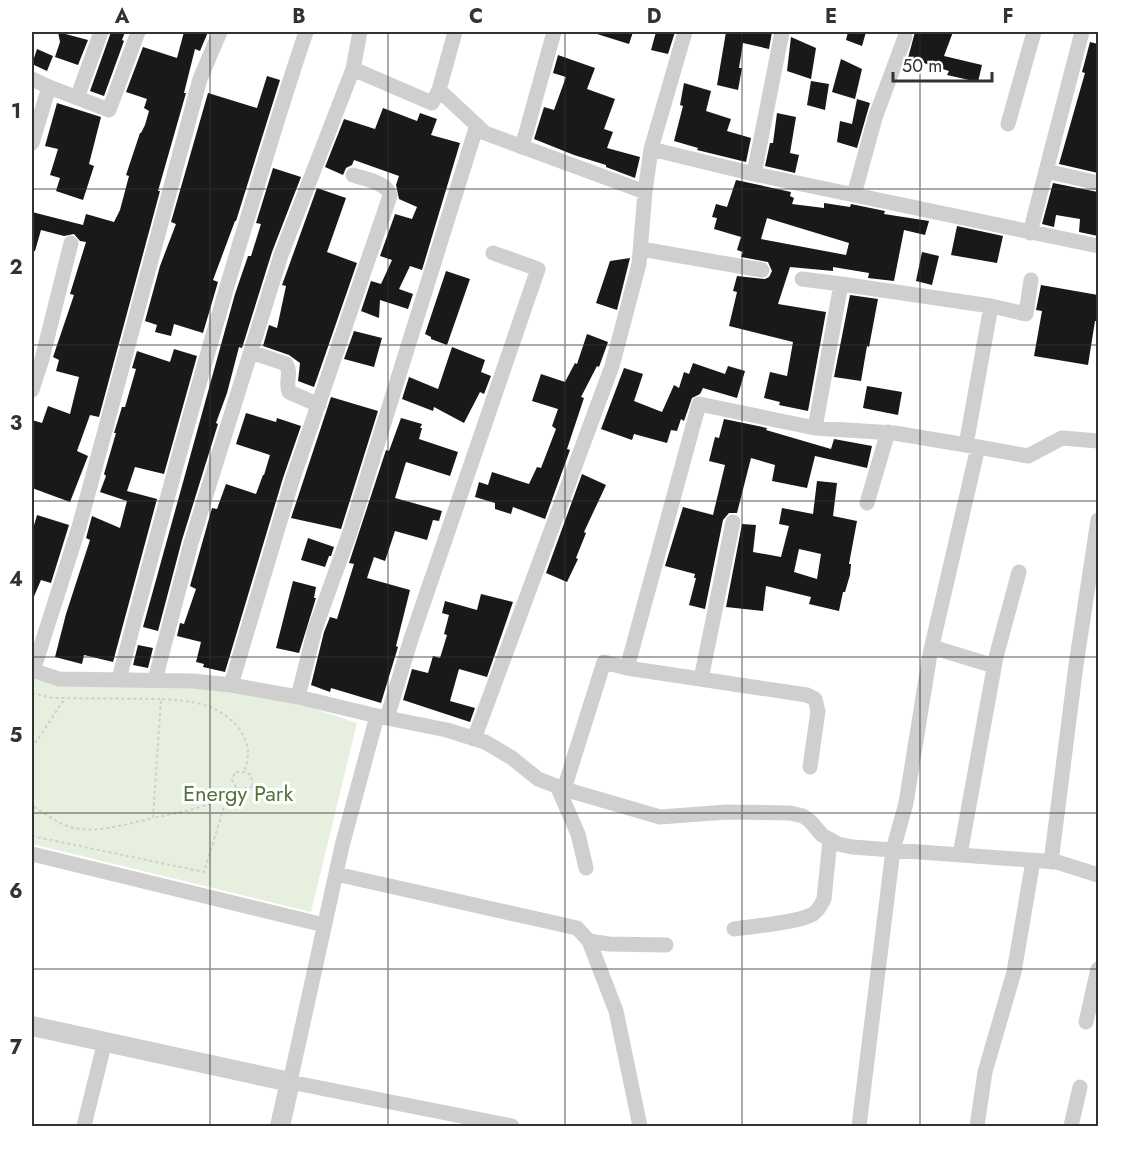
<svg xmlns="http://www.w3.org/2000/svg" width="1130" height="1158" font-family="Jost,sans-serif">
  <rect width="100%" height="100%" fill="#fff"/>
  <!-- green -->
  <path fill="#e7f0df" d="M32 678 222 690 309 707 357 723 311 912 32 844Z"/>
  <!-- building -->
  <path fill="#191919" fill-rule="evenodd" d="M58 32 88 40 78 65 55 57 60 42Z
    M111 32H125L122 40 124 41 104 96 90 91Z
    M184 32H208L200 51 195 49 184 93H186L158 191H160L99 417 90 415 77 451 88 456 70 502 32 488V420L42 423 48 406 70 414 79 377 56 371 59 360 53 357 74 295 70 294 86 242 80 241 74 234 64 236 41 230 35 251H32V212L83 225 86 214 114 222 120 210 129 176 126 175 140 133H141L145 125 149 111 144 108 147 99 126 92 143 47 177 58Z
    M597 32H633L629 44 597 34Z
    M656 32H675L668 54 651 50Z
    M726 32H772L769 49 743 43 739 68H742L738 90 717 85Z
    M848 32H866L862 46 846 40Z
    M915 32H953L944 56 982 65 978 82 947 75 949 71 908 58Z
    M791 37 816 48 811 79 787 71Z
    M1090 42 1098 44V173L1059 164 1085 73 1082 72Z
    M37 49 53 56 47 71 32 64Z
    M558 55 595 68 587 89 615 99 604 129 613 132 607 148 640 157 635 178 606 167V165L574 155 534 139 544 107 554 110 566 77 553 73Z
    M841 59 862 69 855 99 832 92Z
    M267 76 280 80 236 221H235L213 280 218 282 203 333 174 324 171 336 155 332 157 325 145 321 160 266 176 224 171 222 208 93 257 108Z
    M811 81 829 84 825 110 807 105Z
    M684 83 711 91 706 111 731 119 727 131 751 138 746 162 697 150 698 148 674 141 683 106 680 105Z
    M857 99 870 103 857 148 837 142 840 121 852 124Z
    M57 103 101 117 89 164 94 166 83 200 56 191 60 178 50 175 58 149 45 146Z
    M383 108 417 121 420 113 437 119 431 135 460 143 422 270 410 266 399 289 413 294 408 309 380 300 379 318 361 311 371 281 381 284 392 260 380 256 395 214 412 219 417 207 399 199 396 185 399 176 354 160 352 165 346 168 343 175 325 167 344 119 375 129Z
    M777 113 796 117 790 153 799 155 795 173 765 166 770 143H773Z
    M273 168 301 177 272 252 242 348 239 347 227 393 216 423 218 424 182 540 158 631 143 627 235 294 248 256H251L261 224 256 223Z
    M736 180 791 192 790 196 794 198 792 204 824 208V203L850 207 851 204 885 211 884 214 929 221 925 235 904 230 894 281 868 278 869 273 833 267V271L790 267 778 304 826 312 808 411 779 405 780 402 764 398 770 372 787 376 793 342 729 326 737 292 733 291 737 276 765 279 769 277 772 271 768 262 741 257 743 252 737 250 741 237 714 229 717 218 712 217 716 204 727 207ZM767 218 849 243 846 255 761 239Z
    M1053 183 1098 192V236L1079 232 1080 219 1056 215 1054 227 1042 224Z
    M317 188 346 198 327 252 357 263 314 387 298 381 300 363 289 355 263 346 269 325 277 328 286 286 282 285Z
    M957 226 1003 236 997 263 951 255Z
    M922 252 939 256 932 285 916 281Z
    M630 258 617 310 596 303 610 261Z
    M446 271 470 279 447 345 431 339V337L425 334Z
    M1041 285 1098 295V321H1095L1088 365 1034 356 1042 311 1036 310Z
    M850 295 878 299 869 347 867 346 861 381 834 377Z
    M354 331 382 338 374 367 344 359Z
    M587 334 608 342 599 367 597 366 581 397 584 398 567 449 570 450 545 519 513 507 511 514 495 509V503L475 497 479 482 488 485 492 472 529 484 537 467 541 468 556 429 552 426 558 409 532 401 541 374 565 382 575 363 577 364Z
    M452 347 485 360 481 372 491 376 484 394 480 392 464 423 434 407 433 411 402 399 409 377 438 389Z
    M174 349 197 356 164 474 135 467 127 491 157 499 113 662 84 655 82 664 55 657 66 614 90 540 86 538 92 516 120 528 127 501 100 492 106 476 104 474 116 433H114L122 407H125L136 369 132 368 137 351 170 362Z
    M693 363 725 374 728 366 745 371 737 398 703 388 700 394 692 398 684 421 681 419 677 431 671 430 667 443 634 434 632 440 601 429 624 368 643 374 634 401 662 412 674 385 679 388 684 372 689 374Z
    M867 386 902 392 898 415 863 408Z
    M331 397 378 411 341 529 291 518Z
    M246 413 276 422 277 418 301 426 283 478 225 672 203 667 204 664 196 662 201 642 177 636 180 623 184 624 196 589 190 586 212 508 217 509 226 484 256 494 263 475H264L270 455 236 444Z
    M401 418 422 424 420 428H422L419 439 458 452 450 476 406 462 395 498 442 511 439 521 433 520 427 540 395 531 385 561 374 557 367 578 410 590 396 646 398 647 381 703 331 688 330 692 311 685 324 632 330 617 337 619 354 564 349 563 386 450 389 451Z
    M724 419 767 428 766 430 831 449 834 439 872 446 867 468 815 456 807 488 772 481 775 465 751 458 737 513H729L723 520 705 609 689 605 696 578H694L695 574 665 566 683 507 713 515 725 465 709 461 715 437 719 438Z
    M582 474 606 485 584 532 586 533 576 558 578 559 567 582 546 573Z
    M817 481 837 483 833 516 857 521 849 564H851L850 575 845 592H843L839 611 809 604 811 597 766 586 763 611 726 607 742 524 756 525 753 552 781 557 789 526 779 524 782 508 813 514ZM799 549 821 554 817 579 794 572Z
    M37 515 69 525 51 583 41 580 32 601V532Z
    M308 538 334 547 331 556H329L325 567 301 560Z
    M293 581 316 587 314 598H316L299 653 276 648Z
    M481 594 513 602 487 677 459 669 450 701 475 708 470 722 403 700 412 669 428 673 433 656 440 658 447 635 444 634 449 615 442 613 445 601 477 610Z
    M138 645 153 648 148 668 133 665Z"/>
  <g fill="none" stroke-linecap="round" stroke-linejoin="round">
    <!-- path -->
    <path stroke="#cfcfcf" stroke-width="2" stroke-dasharray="3 3" stroke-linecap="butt" d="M32 693 53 698 160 699
      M32 748 65 698
      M253 787 237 789 232 780 235 772H244L251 775 253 787 273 793
      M237 789C214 807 181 812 153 818L161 699C192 701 217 703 238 727 243 734 248 744 248 753 248 759 246 766 244 772
      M32 800 34 807H32
      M34 807C43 812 52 819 62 824 90 837 125 824 153 818
      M32 836 204 872 227 797"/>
    <!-- minor -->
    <path stroke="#cfcfcf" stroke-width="15" d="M360 32 353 69 432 103 439 90 485 133 645 192
      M32 79 49 87
      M439 90 455 32
      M77 98 101 32
      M1008 124 1034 32
      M32 143 49 87 109 110 138 32
      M522 147 554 32
      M651 149 754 174 1098 246
      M1046 171 1098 183
      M754 174 782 32
      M854 195 875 118 905 37
      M1030 233 1082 32
      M641 249 762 270
      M802 279 841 284
      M251 352 286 364C292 373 285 382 289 392L319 405
      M32 390 42 359 71 243
      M815 428 841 284 991 306 1026 314 1031 280
      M966 445 991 306
      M867 503 888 432
      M932 647 994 666
      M32 670 59 679 193 681 231 685 298 697 377 716 447 730 485 742 512 758 538 779 564 789 660 817 727 812 790 813 803 816 810 821 822 835 838 844 852 847 893 850 906 803 930 654 978 447 1028 456 1062 438 1098 441
      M33 671 79 527 200 79 220 32
      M119 679C158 530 198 383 242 236 263 168 283 99 306 32
      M701 679 733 522
      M155 680 191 543 281 255 353 69
      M231 685 292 481 390 196C388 182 364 179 353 175
      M298 697 315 629 350 532 477 125
      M377 716 342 846 290 1082 512 1126
      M387 718 411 639 538 269 493 253
      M474 739 612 366 639 264 645 192 651 149 685 32
      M810 767 818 711 815 699 807 695 627 668 699 404 815 428 894 433 978 447
      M557 786 578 834 586 868
      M564 789 604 662 627 668
      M32 854 324 925
      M960 855 996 657 1019 572
      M1051 862 1076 665 1098 520
      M336 874 577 928 589 941 616 1011 640 1126
      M734 929C753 926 798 923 813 914 819 910 821 905 824 899L830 840
      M589 941 609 944 666 945
      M1086 1022 1098 969
      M84 1126 105 1041
      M859 1126 893 850 1057 862 1098 875
      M977 1126 985 1072 1014 972 1033 861
      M1071 1126 1080 1087"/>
    <!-- tertiary -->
    <path stroke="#cfcfcf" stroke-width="20" d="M32 1026 290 1082 280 1126"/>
  </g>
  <!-- grid -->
  <path fill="none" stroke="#323232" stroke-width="1.5" stroke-opacity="0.55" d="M210 32V1126M388 32V1126M565 32V1126M742 32V1126M920 32V1126M32 189H1098M32 345H1098M32 501H1098M32 657H1098M32 813H1098M32 969H1098"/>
  <g text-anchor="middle" stroke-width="6" stroke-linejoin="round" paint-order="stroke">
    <!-- park labels -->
    <g font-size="22" fill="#51733a" stroke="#fff">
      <text x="238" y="801">Energy Park</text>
    </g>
  </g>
  <!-- border -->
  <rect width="1130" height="1158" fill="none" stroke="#ffffff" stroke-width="66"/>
  <!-- scale -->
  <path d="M893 72v9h99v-9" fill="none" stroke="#323232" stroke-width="3"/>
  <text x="902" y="72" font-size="18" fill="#323232" stroke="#ffffff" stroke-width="4.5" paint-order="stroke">50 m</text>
  <rect x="33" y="33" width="1064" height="1092" fill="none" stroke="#323232" stroke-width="2"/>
  <g font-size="20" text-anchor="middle" font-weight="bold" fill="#323232">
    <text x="122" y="23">A</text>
    <text x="299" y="23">B</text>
    <text x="476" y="23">C</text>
    <text x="654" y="23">D</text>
    <text x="831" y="23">E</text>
    <text x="1008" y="23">F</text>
    <text x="16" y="118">1</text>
    <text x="16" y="274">2</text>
    <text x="16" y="430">3</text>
    <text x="16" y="586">4</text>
    <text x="16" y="742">5</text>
    <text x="16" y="898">6</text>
    <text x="16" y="1054">7</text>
  </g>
</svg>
